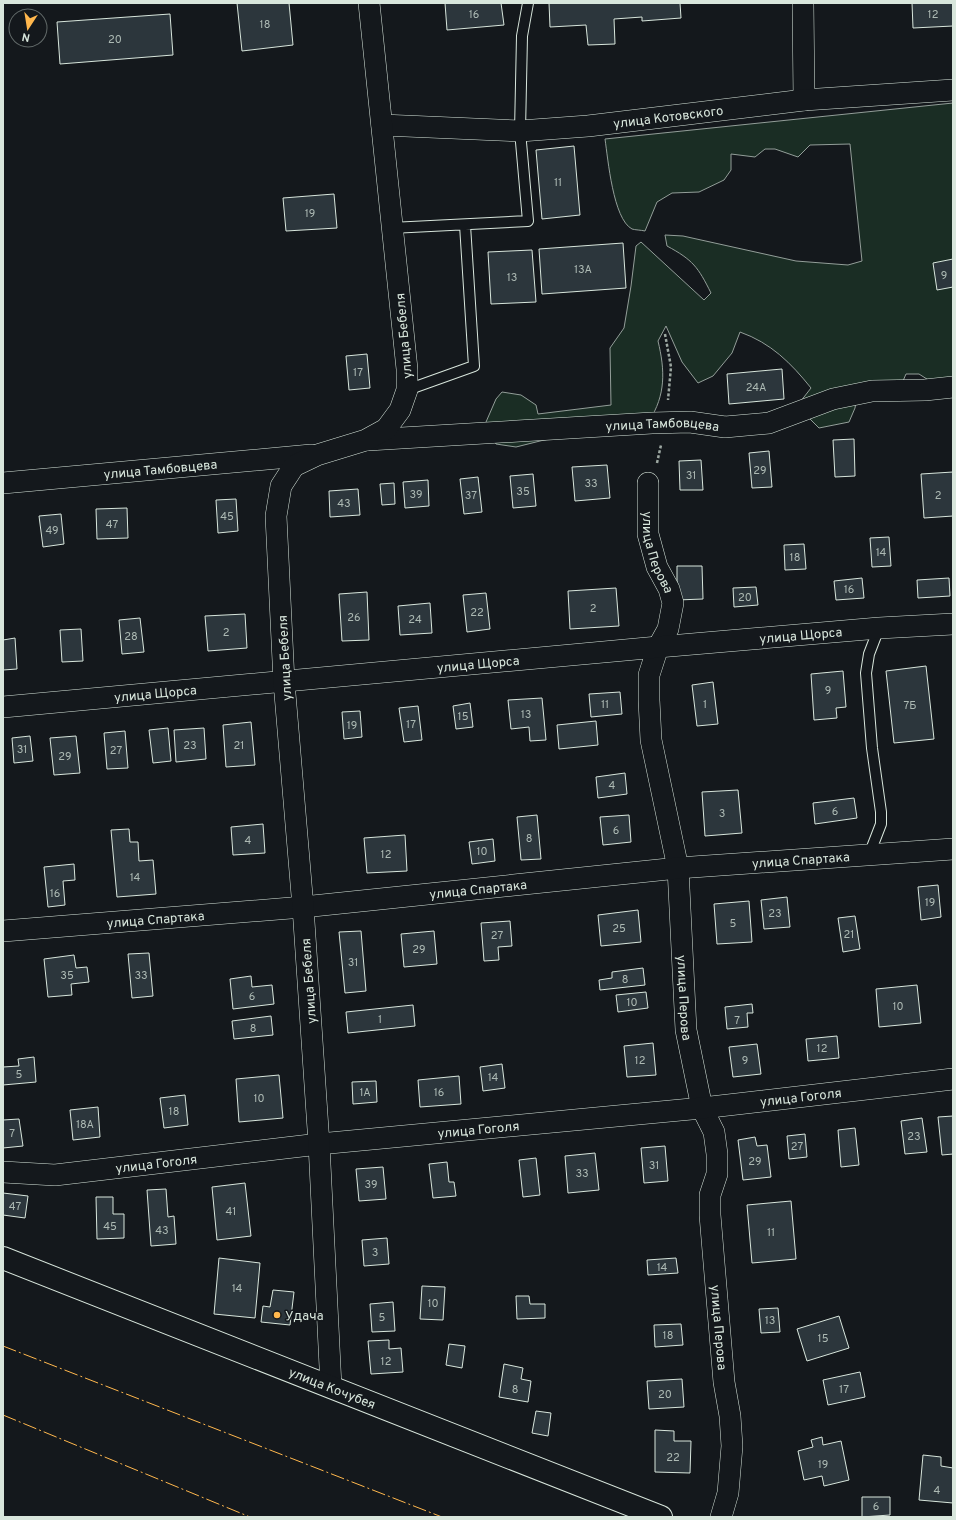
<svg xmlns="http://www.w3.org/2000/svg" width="956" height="1520" font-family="Overpass,sans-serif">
  <rect width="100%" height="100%" fill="#14181c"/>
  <!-- green -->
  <path fill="#1a2d24" stroke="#939e99" d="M953 103V378L930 381 919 374H906L903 381 858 388 855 408 849 422 819 428 797 406 811 388C791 363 771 343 740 332L732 353 713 376 698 383 682 362 666 326 658 341C665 370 666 395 649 421L544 440 516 447 496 444 486 422 496 399 502 392 521 395 536 405 538 414 611 405 610 348 624 328 631 286 636 246 641 242 704 300 711 293C698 267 693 260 667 246L665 235 683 236 796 261 848 265 862 261 850 144 810 145 798 157 775 149H765L755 157 731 154V170L724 180 699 192 672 193 657 202 645 231C641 230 635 230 632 229 613 219 608 159 605 139Z"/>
  <!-- building -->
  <path fill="#2c363c" stroke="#d8e6dc" d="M237 3H289L293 45 242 51Z
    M445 3H501L504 25 447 30Z
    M549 3H680L681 18 642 21V17L614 19 615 44 588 45 586 25 550 27Z
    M912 3H953V26L913 28Z
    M170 14 173 55 60 64 57 22Z
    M574 146 580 215 542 219 536 150Z
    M334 194 337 228 286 231 283 198Z
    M623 243 626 288 542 294 539 249Z
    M532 250 536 302 491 304 488 252Z
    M953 259V287L937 290 933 263Z
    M367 354 370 388 349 390 346 356Z
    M782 369 784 399 729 404 727 374Z
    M854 439 855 476 835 477 833 440Z
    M769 451 772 487 752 488 749 453Z
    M701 460 703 490H680L679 461Z
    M607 465 610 498 575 501 572 467Z
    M953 472V516L924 518 921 474Z
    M533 474 536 506 513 508 510 476Z
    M478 477 482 512 464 514 460 479Z
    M428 480 429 506 405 508 403 482Z
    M394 483 395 504 382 505 380 484Z
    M358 489 360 515 330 517 329 491Z
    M236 499 238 531 218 533 216 500Z
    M127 508 128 538 97 539 96 509Z
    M61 514 64 544 43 547 39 516Z
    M889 537 891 566 872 567 870 538Z
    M804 544 806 569 785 570 784 545Z
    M677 566H702L703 599 677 600Z
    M862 578 864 598 836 600 834 581Z
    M949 578 950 596 918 598 917 580Z
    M756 587 758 605 734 607 733 588Z
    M616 588 619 626 570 629 568 591Z
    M367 592 369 640 342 641 339 594Z
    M486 593 490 629 467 632 463 595Z
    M430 603 432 633 400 635 398 606Z
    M245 614 247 648 208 651 205 616Z
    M140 618 144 652 122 654 119 620Z
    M81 629 83 661 62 662 60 630Z
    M15 638 17 669 3 670V640Z
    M926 666 934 739 894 743 886 671Z
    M843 671 846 707 836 708 837 718 814 720 811 674Z
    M713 682 718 724 697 726 692 685Z
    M620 692 622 714 591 717 589 694Z
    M542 698 546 740 530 741 529 727 511 729 508 700Z
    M470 703 473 727 456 729 453 706Z
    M418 706 422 740 404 742 399 708Z
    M360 711 362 737 344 739 342 712Z
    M596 721 598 745 559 749 557 725Z
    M251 722 255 765 226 767 223 725Z
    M168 728 171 761 153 763 149 730Z
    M204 728 206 759 176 762 174 730Z
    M125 731 128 768 107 769 104 733Z
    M30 736 33 761 14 763 12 738Z
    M76 736 80 773 54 775 50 738Z
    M625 773 627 794 598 798 596 777Z
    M738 790 742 833 705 836 702 792Z
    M854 798 857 818 815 824 813 803Z
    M537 815 541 859 521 860 517 817Z
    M629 815 631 842 603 845 600 817Z
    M263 824 265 853 233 855 231 827Z
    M129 829 130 842H138L139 861 153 860 156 894 117 897 111 830Z
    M405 835 407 871 367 873 364 838Z
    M493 839 495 861 472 864 469 842Z
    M74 864 75 880 63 881 65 905 48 907 44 867Z
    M938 885 941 917 921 920 918 887Z
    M787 897 790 927 764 929 761 900Z
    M749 901 752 942 717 944 714 904Z
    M638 910 641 942 601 946 598 915Z
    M855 916 860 949 843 952 838 918Z
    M510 921 512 946 498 947 499 960 484 961 481 923Z
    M361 931 366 991 345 993 339 932Z
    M434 931 437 964 404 967 401 934Z
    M149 953 153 996 132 998 128 954Z
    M74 955 76 968 87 967 89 982 71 984 72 995 48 997 44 959Z
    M643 968 645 985 600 990 599 980 612 978V972Z
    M251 976 252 987 272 985 274 1004 233 1009 230 979Z
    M917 985 921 1023 879 1027 876 989Z
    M646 992 648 1008 618 1012 616 995Z
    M752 1004 753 1013H747L748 1027 727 1029 725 1007Z
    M413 1005 415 1026 348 1033 346 1012Z
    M271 1016 273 1035 234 1039 232 1021Z
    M837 1036 839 1058 808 1061 806 1039Z
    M653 1043 656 1075 627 1077 624 1046Z
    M757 1044 761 1074 733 1077 729 1047Z
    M34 1057 36 1082 3 1085V1067L19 1066 18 1059Z
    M502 1064 505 1088 483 1091 480 1067Z
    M279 1075 283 1118 239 1122 236 1079Z
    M459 1076 461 1104 420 1107 418 1080Z
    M376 1081 377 1102 353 1104 352 1082Z
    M185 1095 188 1125 164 1128 160 1098Z
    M98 1107 100 1137 73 1140 70 1110Z
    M953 1116V1154L942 1155 938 1117Z
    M922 1118 927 1152 905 1154 901 1121Z
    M19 1119 23 1146 3 1148V1120Z
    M855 1128 859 1165 841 1167 838 1130Z
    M805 1134 807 1157 789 1159 787 1136Z
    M755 1137 757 1146 767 1145 771 1177 743 1180 738 1140Z
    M665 1146 668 1181 644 1183 641 1148Z
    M595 1153 599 1190 568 1193 565 1156Z
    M536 1158 540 1195 523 1197 519 1160Z
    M447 1162 449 1182H454L456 1196 433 1198 429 1164Z
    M383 1167 386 1199 359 1201 356 1169Z
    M245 1183 251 1236 217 1240 212 1187Z
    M166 1189 168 1217 174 1216 176 1244 151 1246 147 1190Z
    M3 1193 28 1196 25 1218 3 1215Z
    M96 1197H113V1214H124V1238L97 1239Z
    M791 1201 796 1259 752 1263 747 1205Z
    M387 1238 389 1264 364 1266 362 1240Z
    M219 1258 260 1263 255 1318 214 1314Z
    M676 1258 678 1273 648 1275 647 1260Z
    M422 1286 445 1287 443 1320 420 1319Z
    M273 1290 294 1292 290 1325 261 1322 263 1306 270 1307Z
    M516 1296H529L530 1304H545V1318L517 1319Z
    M393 1302 395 1331 372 1332 370 1304Z
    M778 1308 780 1332 761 1333 759 1309Z
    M839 1316 849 1348 807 1361 797 1329Z
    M681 1324 683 1345 655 1347 654 1325Z
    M389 1340V1349L401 1348 403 1372 371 1374 368 1341Z
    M449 1344 465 1346 462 1368 446 1365Z
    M504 1364 523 1368 521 1379 531 1381 528 1402 499 1397Z
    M860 1372 865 1397 828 1405 823 1380Z
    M682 1379 684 1407 649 1409 647 1381Z
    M536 1411 551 1413 548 1436 532 1433Z
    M655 1430 674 1431V1441H691L690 1473 655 1472Z
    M822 1437 823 1445 841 1441 849 1480 824 1486 822 1476 804 1480 798 1451 813 1447 811 1440Z
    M923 1455 941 1457V1466L953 1468V1503L919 1500Z
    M862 1497H890V1515L862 1517Z"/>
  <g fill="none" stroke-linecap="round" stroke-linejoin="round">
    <defs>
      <path id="lane" d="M391 228 528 221 520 131 522 36 528 3
        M407 390 474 366 465 225
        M869 855 881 824V812L872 748 866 673 869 654 879 628"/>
      <g id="street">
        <path d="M803 3 804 100"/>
        <path id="s1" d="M382 125 520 131 588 126 804 100 953 90"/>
        <path id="s2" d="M368 440 652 423 690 422 725 427 769 423 833 399 872 391 925 390 953 387"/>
        <path id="s3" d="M3 483 311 455"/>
        <path id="s4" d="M648 483V534L657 567 669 589 673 603 668 629 658 647 649 675V700L651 740 678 868 686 1030 702 1108 714 1132 717 1154V1174L710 1195V1215L724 1382 730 1416 732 1446 728 1493 721 1517"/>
        <path id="s5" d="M3 707 658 647 879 628 953 624"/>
        <path id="s6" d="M3 931 303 907 678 868 953 849"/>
        <path id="s7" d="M3 1172 55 1175 319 1144 702 1108 953 1079"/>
        <path d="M331 1387 319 1144 303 907 284 682 276 516 281 486 294 466 317 455 366 440 386 429 400 410 407 390V369L369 3"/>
      </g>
      <g id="primary">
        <path id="s8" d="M3 1258 661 1517"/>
      </g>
    </defs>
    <!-- lane casing -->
    <use href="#lane" stroke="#d8e6dc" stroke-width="12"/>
    <!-- street casing -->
    <use href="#street" stroke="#d8e6dc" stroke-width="22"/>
    <!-- primary casing -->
    <use href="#primary" stroke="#d8e6dc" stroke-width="24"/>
    <!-- path -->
    <path stroke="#9da8a2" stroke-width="2.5" stroke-dasharray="3 2" stroke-linecap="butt" d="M665 334 671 367 668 400
      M657 463 661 445"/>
    <!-- lane -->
    <use href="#lane" stroke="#14181c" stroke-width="10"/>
    <!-- street -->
    <use href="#street" stroke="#14181c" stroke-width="21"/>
    <!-- primary -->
    <use href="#primary" stroke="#14181c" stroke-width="22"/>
    <!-- power -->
    <path stroke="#ffb74d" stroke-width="1" stroke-dasharray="14 3 2 3" stroke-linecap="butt" d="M3 1346 442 1517
      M3 1415 250 1517"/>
  </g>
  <!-- markers -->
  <circle fill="#ffb74d" stroke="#14181c" stroke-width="1.5" cx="277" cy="1315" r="4"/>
  <g text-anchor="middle" stroke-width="3" stroke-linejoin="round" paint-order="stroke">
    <!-- number labels -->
    <g font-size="11" fill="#adbab4">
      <text x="474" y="18">16</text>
      <text x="933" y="18">12</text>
      <text x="265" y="28">18</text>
      <text x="115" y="43">20</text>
      <text x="558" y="186">11</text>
      <text x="310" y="217">19</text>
      <text x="583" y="273">13А</text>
      <text x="944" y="279">9</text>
      <text x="512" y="281">13</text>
      <text x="358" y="376">17</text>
      <text x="756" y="391">24А</text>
      <text x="760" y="474">29</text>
      <text x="691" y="479">31</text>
      <text x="591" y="487">33</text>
      <text x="523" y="495">35</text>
      <text x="416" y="498">39</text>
      <text x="471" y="499">37</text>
      <text x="938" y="499">2</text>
      <text x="344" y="507">43</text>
      <text x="227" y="520">45</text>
      <text x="112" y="528">47</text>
      <text x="52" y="534">49</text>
      <text x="881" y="556">14</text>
      <text x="795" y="561">18</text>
      <text x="849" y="593">16</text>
      <text x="745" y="601">20</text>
      <text x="593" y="612">2</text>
      <text x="477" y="616">22</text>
      <text x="354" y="621">26</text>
      <text x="415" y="623">24</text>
      <text x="226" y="636">2</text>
      <text x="131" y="640">28</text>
      <text x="828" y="694">9</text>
      <text x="605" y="708">11</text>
      <text x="705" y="708">1</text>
      <text x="910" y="709">7Б</text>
      <text x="526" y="718">13</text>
      <text x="463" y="720">15</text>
      <text x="411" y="728">17</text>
      <text x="352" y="729">19</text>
      <text x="190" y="749">23</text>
      <text x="239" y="749">21</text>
      <text x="22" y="753">31</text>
      <text x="116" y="754">27</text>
      <text x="65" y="760">29</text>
      <text x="612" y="789">4</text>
      <text x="835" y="815">6</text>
      <text x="722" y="817">3</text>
      <text x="616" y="834">6</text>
      <text x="529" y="842">8</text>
      <text x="248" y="844">4</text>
      <text x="482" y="855">10</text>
      <text x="386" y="858">12</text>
      <text x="135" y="881">14</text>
      <text x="55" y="897">16</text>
      <text x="930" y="906">19</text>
      <text x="775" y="917">23</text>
      <text x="733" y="927">5</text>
      <text x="619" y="932">25</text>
      <text x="849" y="938">21</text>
      <text x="497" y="939">27</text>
      <text x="419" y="953">29</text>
      <text x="353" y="966">31</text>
      <text x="67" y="979">35</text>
      <text x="141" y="979">33</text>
      <text x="625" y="983">8</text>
      <text x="252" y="1000">6</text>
      <text x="632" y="1006">10</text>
      <text x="898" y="1010">10</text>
      <text x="380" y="1023">1</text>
      <text x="737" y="1024">7</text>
      <text x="253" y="1032">8</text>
      <text x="822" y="1052">12</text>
      <text x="640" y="1064">12</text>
      <text x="745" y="1064">9</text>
      <text x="19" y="1078">5</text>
      <text x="493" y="1081">14</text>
      <text x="365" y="1096">1А</text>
      <text x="439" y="1096">16</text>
      <text x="259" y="1102">10</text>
      <text x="174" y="1115">18</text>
      <text x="85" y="1128">18А</text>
      <text x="12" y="1137">7</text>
      <text x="914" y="1140">23</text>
      <text x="797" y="1150">27</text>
      <text x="755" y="1165">29</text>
      <text x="654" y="1169">31</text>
      <text x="582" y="1177">33</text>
      <text x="371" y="1188">39</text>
      <text x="15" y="1210">47</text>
      <text x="231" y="1215">41</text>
      <text x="110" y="1230">45</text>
      <text x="162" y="1234">43</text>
      <text x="771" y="1236">11</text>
      <text x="375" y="1256">3</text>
      <text x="662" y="1271">14</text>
      <text x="237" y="1292">14</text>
      <text x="433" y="1307">10</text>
      <text x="382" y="1321">5</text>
      <text x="770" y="1324">13</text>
      <text x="668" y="1339">18</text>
      <text x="823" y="1342">15</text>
      <text x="386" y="1365">12</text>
      <text x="515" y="1393">8</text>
      <text x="844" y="1393">17</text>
      <text x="665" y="1398">20</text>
      <text x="673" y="1461">22</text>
      <text x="823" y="1468">19</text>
      <text x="937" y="1494">4</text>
      <text x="876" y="1510">6</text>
    </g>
    <!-- street labels -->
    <g font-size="13" fill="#d8e6dc" stroke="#14181c">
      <text dy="5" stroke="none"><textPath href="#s1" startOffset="287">улица Котовского</textPath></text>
      <text transform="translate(403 336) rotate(-95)" y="5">улица Бебеля</text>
      <text dy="5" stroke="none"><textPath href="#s2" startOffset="295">улица Тамбовцева</textPath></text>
      <text dy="5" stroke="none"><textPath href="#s3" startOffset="158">улица Тамбовцева</textPath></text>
      <text dy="5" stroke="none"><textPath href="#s4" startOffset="71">улица Перова</textPath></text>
      <text dy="5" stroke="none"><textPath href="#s5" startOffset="801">улица Щорса</textPath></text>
      <text transform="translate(284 658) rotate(-93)" y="5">улица Бебеля</text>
      <text dy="5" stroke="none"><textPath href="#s5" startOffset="477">улица Щорса</textPath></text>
      <text dy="5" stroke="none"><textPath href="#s5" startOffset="153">улица Щорса</textPath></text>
      <text dy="5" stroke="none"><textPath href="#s6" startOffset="801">улица Спартака</textPath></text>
      <text dy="5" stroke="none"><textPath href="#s6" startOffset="477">улица Спартака</textPath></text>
      <text dy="5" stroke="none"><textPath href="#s6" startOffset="153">улица Спартака</textPath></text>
      <text transform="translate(308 981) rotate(-94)" y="5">улица Бебеля</text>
      <text dy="5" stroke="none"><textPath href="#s4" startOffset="527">улица Перова</textPath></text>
      <text dy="5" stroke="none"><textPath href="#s7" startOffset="802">улица Гоголя</textPath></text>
      <text dy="5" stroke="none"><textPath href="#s7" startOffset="478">улица Гоголя</textPath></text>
      <text dy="5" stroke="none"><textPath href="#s7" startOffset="154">улица Гоголя</textPath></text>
      <text dy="5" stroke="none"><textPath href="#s4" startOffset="863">улица Перова</textPath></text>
      <text dy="5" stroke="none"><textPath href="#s8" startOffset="354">улица Кочубея</textPath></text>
    </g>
    <!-- poi labels -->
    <g font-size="13" fill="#d8e6dc" stroke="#14181c" text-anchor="start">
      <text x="285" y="1320">Удача</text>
    </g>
  </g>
  <!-- border -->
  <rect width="956" height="1520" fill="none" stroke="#d8e6dc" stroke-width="8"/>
  <!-- north arrow -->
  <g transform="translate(28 28) rotate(192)"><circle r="19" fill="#14181c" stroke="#626a69"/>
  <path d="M0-3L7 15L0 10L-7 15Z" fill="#ffb74d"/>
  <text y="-6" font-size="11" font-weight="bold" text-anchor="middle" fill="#d8e6dc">N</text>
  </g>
</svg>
